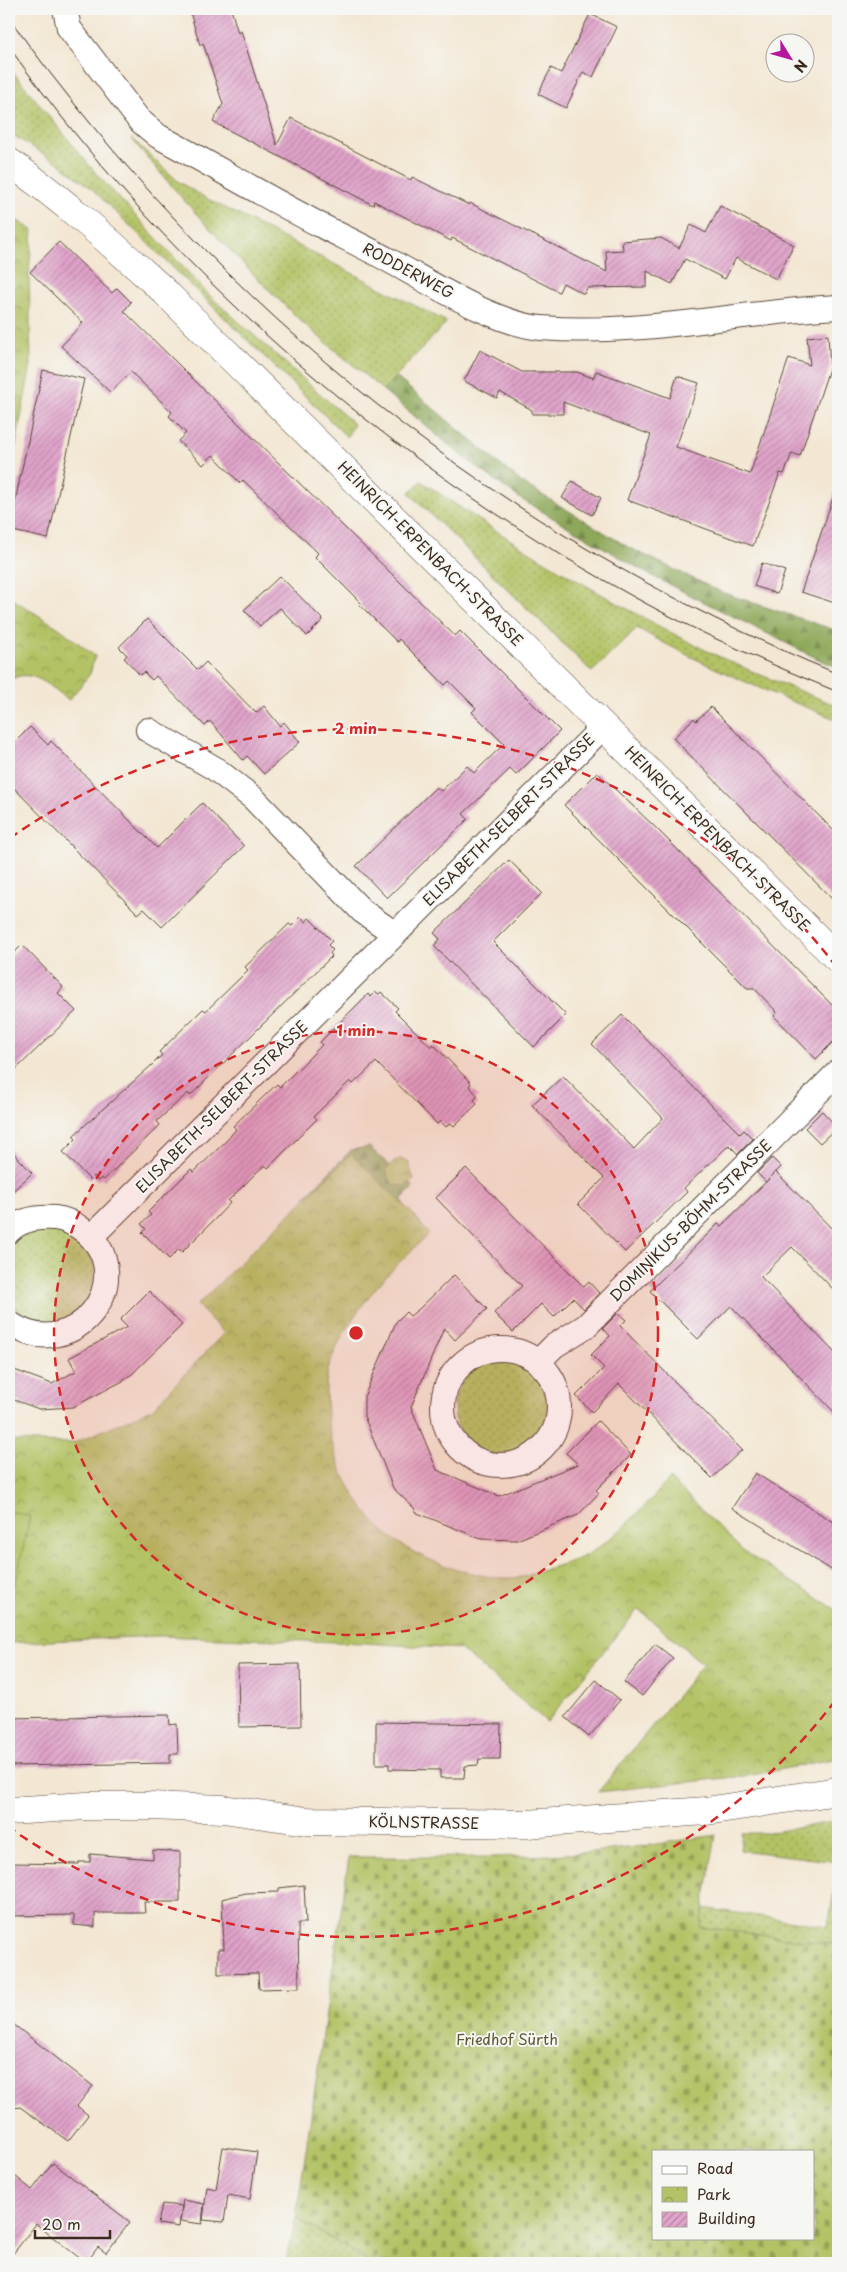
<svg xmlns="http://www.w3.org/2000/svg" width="847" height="2272" font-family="'Playpen Sans',sans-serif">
  <defs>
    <pattern id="grass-dots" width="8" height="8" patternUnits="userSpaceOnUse" patternTransform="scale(1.25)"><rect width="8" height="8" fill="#b3c265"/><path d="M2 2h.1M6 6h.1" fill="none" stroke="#939e53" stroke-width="1.8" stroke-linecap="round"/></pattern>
    <pattern id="forest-firs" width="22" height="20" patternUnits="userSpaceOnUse" patternTransform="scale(1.25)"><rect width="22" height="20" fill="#8ea85a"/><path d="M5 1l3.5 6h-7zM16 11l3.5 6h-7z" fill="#75894a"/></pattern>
    <pattern id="cemetery-stones" width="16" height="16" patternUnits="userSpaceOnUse" patternTransform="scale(1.25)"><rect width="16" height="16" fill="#b3c265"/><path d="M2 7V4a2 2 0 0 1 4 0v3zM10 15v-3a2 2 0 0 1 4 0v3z" fill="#939e53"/></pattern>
    <pattern id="park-crowns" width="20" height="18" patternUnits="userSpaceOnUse" patternTransform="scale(1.25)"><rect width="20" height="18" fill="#b3c265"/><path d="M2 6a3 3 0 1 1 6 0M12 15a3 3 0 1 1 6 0" fill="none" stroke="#939e53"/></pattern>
    <pattern id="building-hatch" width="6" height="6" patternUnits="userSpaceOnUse" patternTransform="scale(1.25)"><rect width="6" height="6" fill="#e0a3ca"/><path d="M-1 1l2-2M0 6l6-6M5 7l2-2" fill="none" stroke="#b785a3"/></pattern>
  </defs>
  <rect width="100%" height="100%" fill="#f6f6f2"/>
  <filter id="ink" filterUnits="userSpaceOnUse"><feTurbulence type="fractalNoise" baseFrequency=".02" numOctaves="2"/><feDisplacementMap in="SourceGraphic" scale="10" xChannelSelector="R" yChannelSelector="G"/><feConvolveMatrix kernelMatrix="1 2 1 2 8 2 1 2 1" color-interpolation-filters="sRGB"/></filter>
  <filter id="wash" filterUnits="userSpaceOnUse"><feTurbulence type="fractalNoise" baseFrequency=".0096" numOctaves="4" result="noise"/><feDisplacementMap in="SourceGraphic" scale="20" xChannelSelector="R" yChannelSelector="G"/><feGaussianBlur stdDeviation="1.12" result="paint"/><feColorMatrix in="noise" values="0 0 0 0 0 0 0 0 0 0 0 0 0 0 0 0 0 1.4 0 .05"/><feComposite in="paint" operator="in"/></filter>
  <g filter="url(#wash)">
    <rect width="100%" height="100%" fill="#f3e7d3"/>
    <!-- grass -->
    <path fill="url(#grass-dots)" stroke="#777642" d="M9 67 94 171 212 298 354 424 347 437 91 188 57 162 9 133V98L13 89 9 80Z
      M131 138 179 182 202 196 447 322 383 390C347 360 310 331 277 298 225 247 177 194 131 138Z
      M421 481C508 541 600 596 695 645 741 668 790 687 838 706V720C770 693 701 665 637 628L592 672 409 493Z
      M56 1225 83 1240 96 1269 89 1301 63 1323C42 1322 23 1325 9 1308V1242L25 1229Z
      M454 1408a47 47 0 1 1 94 0a47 47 0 1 1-94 0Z
      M838 1821V1862L740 1850 742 1833H767Z
      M838 1868V1945L700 1928 703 1908 828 1926Z
      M296 2218 372 2263H286Z"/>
    <!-- forest -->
    <path fill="url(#forest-firs)" stroke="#64693c" d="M396 377 521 482 630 548 721 592 838 631V667L822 661 650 575 519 498 462 456 383 390Z
      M369 1147 414 1187 402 1199 405 1209 307 1206 305 1197 351 1150Z"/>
    <!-- cemetery -->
    <path fill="url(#cemetery-stones)" stroke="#777642" fill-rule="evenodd" d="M716 1835 700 1927 838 1945V2263H372L296 2218 349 1857C426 1857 504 1859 581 1853 626 1849 671 1842 716 1835ZM653 2151H813V2238H653Z"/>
    <!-- park -->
    <path fill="url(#park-crowns)" stroke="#777642" d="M9 216 33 230 29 272 31 365 9 480Z
      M9 597 59 628 95 656 90 674 69 700C52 688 30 665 9 681Z
      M351 1154 411 1212 429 1234C389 1271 347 1314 329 1366 325 1380 326 1401 327 1415 331 1457 354 1507 387 1534 409 1553 437 1564 465 1571 482 1576 503 1580 521 1577 529 1576 538 1572 546 1569 559 1566 574 1561 586 1555 617 1538 645 1505 670 1479L743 1551 838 1611V1758L753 1775 598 1792 703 1664 638 1609 547 1722 460 1649 365 1643 157 1636 9 1643V1441L74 1443 152 1409 224 1333 197 1305Z
      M401 1159 408 1161 414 1180 405 1186 394 1185 388 1177 386 1169 394 1161Z"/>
    <!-- pitch -->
    <path fill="#b3c265" stroke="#777642" d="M9 1511 30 1516 15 1586 9 1585Z"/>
    <g id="blocks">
      <!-- building -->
      <path fill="url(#building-hatch)" d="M189 9H231L238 33 241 31 277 145 291 118 411 180 412 177 469 205 470 203 607 272 606 251 623 250 622 241 661 238 679 248 691 225 706 233 720 206 794 245 776 279 736 258 725 279 685 259 672 284 647 271V287L587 288 584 294 563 283 559 292 452 238 451 241 374 201 373 205 213 122 223 104 203 43 200 45Z
        M590 14 617 27 593 77 583 72 566 108 538 94 551 68 561 73Z
        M59 242 112 293 117 288 131 302 124 311 455 636 460 631 560 731 516 775 510 769 463 814 468 819 387 898 356 866 436 787 441 791 467 766 474 773 504 744 472 712 476 708 449 681 445 685 399 639 397 642 360 605 361 603 315 557 318 553 243 480 240 483 213 455 203 465 178 441 186 433 169 416 172 412 131 372 110 392 61 346 83 323 30 272Z
        M828 335 830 366 800 456 792 453 784 474 780 473 753 546 627 500 651 435 563 402V414H532V410L500 392 497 398 464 381 480 350 522 372H577L593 378 596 371 670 398 677 376 699 383 676 447 750 474 789 358 810 365 807 337Z
        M43 370 84 379 48 539 9 530Z
        M572 481 601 498 592 515 562 498Z
        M835 492H838V604L801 592Z
        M762 563 785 571 777 594 754 586Z
        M280 576 323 620 307 636 280 608 260 626 244 610Z
        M147 619 198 670 206 662 256 713 264 706 280 726 284 722 300 742 264 774 247 756 243 760 210 721 205 726 156 676 152 680 144 672 140 675 124 658 127 655 119 647Z
        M711 707 838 835V905L673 738 694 718 696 721Z
        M30 727 48 745 51 741 157 848 202 803 244 846 162 927 144 909 138 914 9 783V748Z
        M597 772 656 828 838 1011V1037L816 1059 774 1016 777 1012 754 988H747L564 805Z
        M509 860 542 893 493 942 566 1015 534 1047 434 946 440 939 434 933Z
        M301 917 306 922 309 918 332 941 328 945 333 950 330 953 332 956 190 1096 188 1093 157 1121 160 1125 104 1180 101 1178 98 1181 94 1176 90 1180 63 1152 76 1139 73 1136 153 1064 162 1055 159 1052 203 1009 206 1011 239 979 248 970 245 967 289 924 292 926Z
        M22 945 63 987 58 993 76 1011 9 1076V958Z
        M376 992 379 994 381 992 398 1008 395 1011 431 1047 433 1044 471 1083 469 1086 478 1096 474 1100 477 1104 454 1126 451 1123 446 1127 440 1121 437 1124 376 1062 353 1084 350 1081 314 1116 317 1119 268 1168 265 1165 258 1171 228 1201 230 1203 214 1220 182 1252 179 1249 169 1259 142 1232 146 1229 141 1224 151 1215 148 1212 191 1169 194 1172 227 1140 236 1129 233 1126 277 1084 280 1087 322 1045 320 1042 368 994 371 997Z
        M622 1015 740 1134 744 1130 753 1139 738 1154 729 1145 684 1188 687 1192 625 1252 578 1204 604 1178 532 1105 563 1076 634 1149 663 1118 592 1044Z
        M822 1111 837 1127 820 1143 805 1128Z
        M9 1148 32 1173 9 1195Z
        M772 1158 781 1167 766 1182 757 1173Z
        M466 1168 584 1287 589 1282 599 1293 584 1309 573 1298 554 1317 541 1304 513 1332 494 1313 522 1286 436 1198Z
        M776 1172 838 1235V1294L792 1247 761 1277 838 1356V1416L731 1306 698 1339 650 1291 718 1224 721 1226Z
        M454 1275 487 1309 455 1340 444 1328 411 1407 437 1470 499 1496 578 1464 566 1453 598 1421 631 1455 596 1490 599 1493 578 1515 517 1540 481 1539 415 1512V1509L393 1488 364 1416V1397L396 1322 406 1312 410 1316 419 1309Z
        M149 1291 182 1325 132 1374 123 1380V1381L73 1407 39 1409 9 1398V1368L52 1384 76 1371 69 1358 127 1327 120 1320Z
        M618 1313 626 1320 620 1326 742 1450 712 1478 619 1384 592 1412 576 1396 604 1368 591 1355 610 1336 603 1328Z
        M755 1473 838 1525V1574L732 1508Z
        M655 1644 673 1658 642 1696 624 1682Z
        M300 1664 301 1726 239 1727 238 1665Z
        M596 1680 620 1700 589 1737 565 1717Z
        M169 1715 170 1725 177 1724 178 1754H170V1763L9 1766V1718Z
        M376 1722 501 1724 500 1759H479L478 1765 465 1766 464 1778H440V1770L389 1769V1764H376Z
        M153 1850 180 1852V1902H144L145 1913H95V1927L74 1925V1915L9 1916V1863L79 1864V1862H90V1854L153 1859Z
        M304 1885 306 1923H298L299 1988 259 1989 258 1973 218 1974V1949H224L222 1899 246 1893 279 1892V1888Z
        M9 2021 93 2086 77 2106 88 2115 68 2141 20 2107 9 2109Z
        M223 2147 257 2152 250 2199 228 2195 224 2222 203 2220 207 2187 216 2189Z
        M53 2163 130 2222 106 2253 98 2247 86 2263 36 2224 9 2259V2171L32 2190Z
        M183 2200 204 2204 202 2224 180 2221Z
        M162 2204 182 2206 179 2227 158 2224Z"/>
    </g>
  </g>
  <g filter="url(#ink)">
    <use href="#blocks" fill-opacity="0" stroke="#574639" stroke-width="1"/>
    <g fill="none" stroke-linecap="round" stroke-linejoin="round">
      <defs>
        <path id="minor" d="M65 9 69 28 139 120 158 136C212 165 265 196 320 225 343 237 367 248 390 261 431 283 495 324 541 328 641 336 739 312 838 307
          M148 730 214 768 253 798 362 911 395 934
          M9 1231C21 1219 39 1217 55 1218 65 1219 75 1224 83 1230 143 1276 75 1369 9 1323
          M91 1237 603 727
          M443 1407a58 58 0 1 1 116 0a58 58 0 1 1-116 0Z
          M538 1362 554 1346 586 1326 838 1072"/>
        <path id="tertiary" d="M9 162C64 200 113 245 163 290L838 959
          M9 1811 86 1806H150L223 1809 307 1821 527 1824 706 1811 838 1791"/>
      </defs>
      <!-- minor casing -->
      <use href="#minor" stroke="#574639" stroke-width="26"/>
      <!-- tertiary casing -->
      <use href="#tertiary" stroke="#574639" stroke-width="29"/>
      <!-- minor -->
      <use href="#minor" stroke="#fff" stroke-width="24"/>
      <!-- tertiary -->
      <use href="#tertiary" stroke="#fff" stroke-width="28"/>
      <!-- tram -->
      <path stroke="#3b2a1e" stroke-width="1" d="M9 18C221 312 502 536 838 674
        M9 47C177 282 404 475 658 610 717 641 777 667 838 692"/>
    </g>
  </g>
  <!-- distance rings -->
  <circle cx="356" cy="1333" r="302" fill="#d62828" fill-opacity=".12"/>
  <g fill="none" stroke="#d62828" stroke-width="2.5" stroke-dasharray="9 6">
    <circle cx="356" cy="1333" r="302"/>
    <path d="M835 1701A604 604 0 0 1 10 1828M10 838A604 604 0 0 1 835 965"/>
  </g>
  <g text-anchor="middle" stroke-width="4" stroke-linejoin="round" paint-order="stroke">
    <!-- street labels -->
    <g font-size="15" fill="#3b2a1e" stroke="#f6f6f2">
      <text transform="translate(408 271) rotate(28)" y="5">RODDERWEG</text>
      <text transform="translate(430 554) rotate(45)" y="5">HEINRICH-ERPENBACH-STRASSE</text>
      <text transform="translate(509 820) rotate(-45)" y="5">ELISABETH-SELBERT-STRASSE</text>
      <text transform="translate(717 839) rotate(45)" y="5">HEINRICH-ERPENBACH-STRASSE</text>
      <text transform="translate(222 1107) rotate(-45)" y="5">ELISABETH-SELBERT-STRASSE</text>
      <text transform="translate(691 1221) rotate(-45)" y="5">DOMINIKUS-BÖHM-STRASSE</text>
      <text transform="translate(424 1823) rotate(1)" y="5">KÖLNSTRASSE</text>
    </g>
    <!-- park labels -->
    <g font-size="15" fill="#5f5833" stroke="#f6f6f2">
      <text x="507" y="2045">Friedhof Sürth</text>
    </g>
  </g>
  <circle cx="356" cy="1333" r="8" fill="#d62828" stroke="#f6f6f2" stroke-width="2.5"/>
  <g font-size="15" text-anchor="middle" font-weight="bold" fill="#d62828" stroke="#f6f6f2" stroke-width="4" stroke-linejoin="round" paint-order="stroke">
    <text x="356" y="734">2 min</text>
    <text x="356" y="1036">1 min</text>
  </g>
  <!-- margin -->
  <rect width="847" height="2272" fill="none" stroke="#f6f6f2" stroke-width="30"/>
  <!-- legend -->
  <rect x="652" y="2150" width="162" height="90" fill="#f6f6f2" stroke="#aba49d"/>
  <rect x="662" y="2166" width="25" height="8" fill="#ffffff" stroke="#aba49d"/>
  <text x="697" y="2174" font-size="15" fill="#3b2a1e">Road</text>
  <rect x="662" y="2187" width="25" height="15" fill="url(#park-crowns)" stroke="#aba49d"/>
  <text x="697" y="2200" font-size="15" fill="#3b2a1e">Park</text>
  <rect x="662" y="2212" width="25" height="15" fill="url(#building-hatch)" stroke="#aba49d"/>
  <text x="697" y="2224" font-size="15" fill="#3b2a1e">Building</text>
  <!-- north arrow -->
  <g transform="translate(790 58) rotate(127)"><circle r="24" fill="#f6f6f2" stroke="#aba49d"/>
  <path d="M0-4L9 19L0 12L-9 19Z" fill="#b5179e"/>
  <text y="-8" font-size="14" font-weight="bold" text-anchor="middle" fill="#3b2a1e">N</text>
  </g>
  <!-- scale -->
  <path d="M35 2230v8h75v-8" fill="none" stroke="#3b2a1e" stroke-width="2.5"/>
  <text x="42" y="2230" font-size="15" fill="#3b2a1e" stroke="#f6f6f2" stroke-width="4" paint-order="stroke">20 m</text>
</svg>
